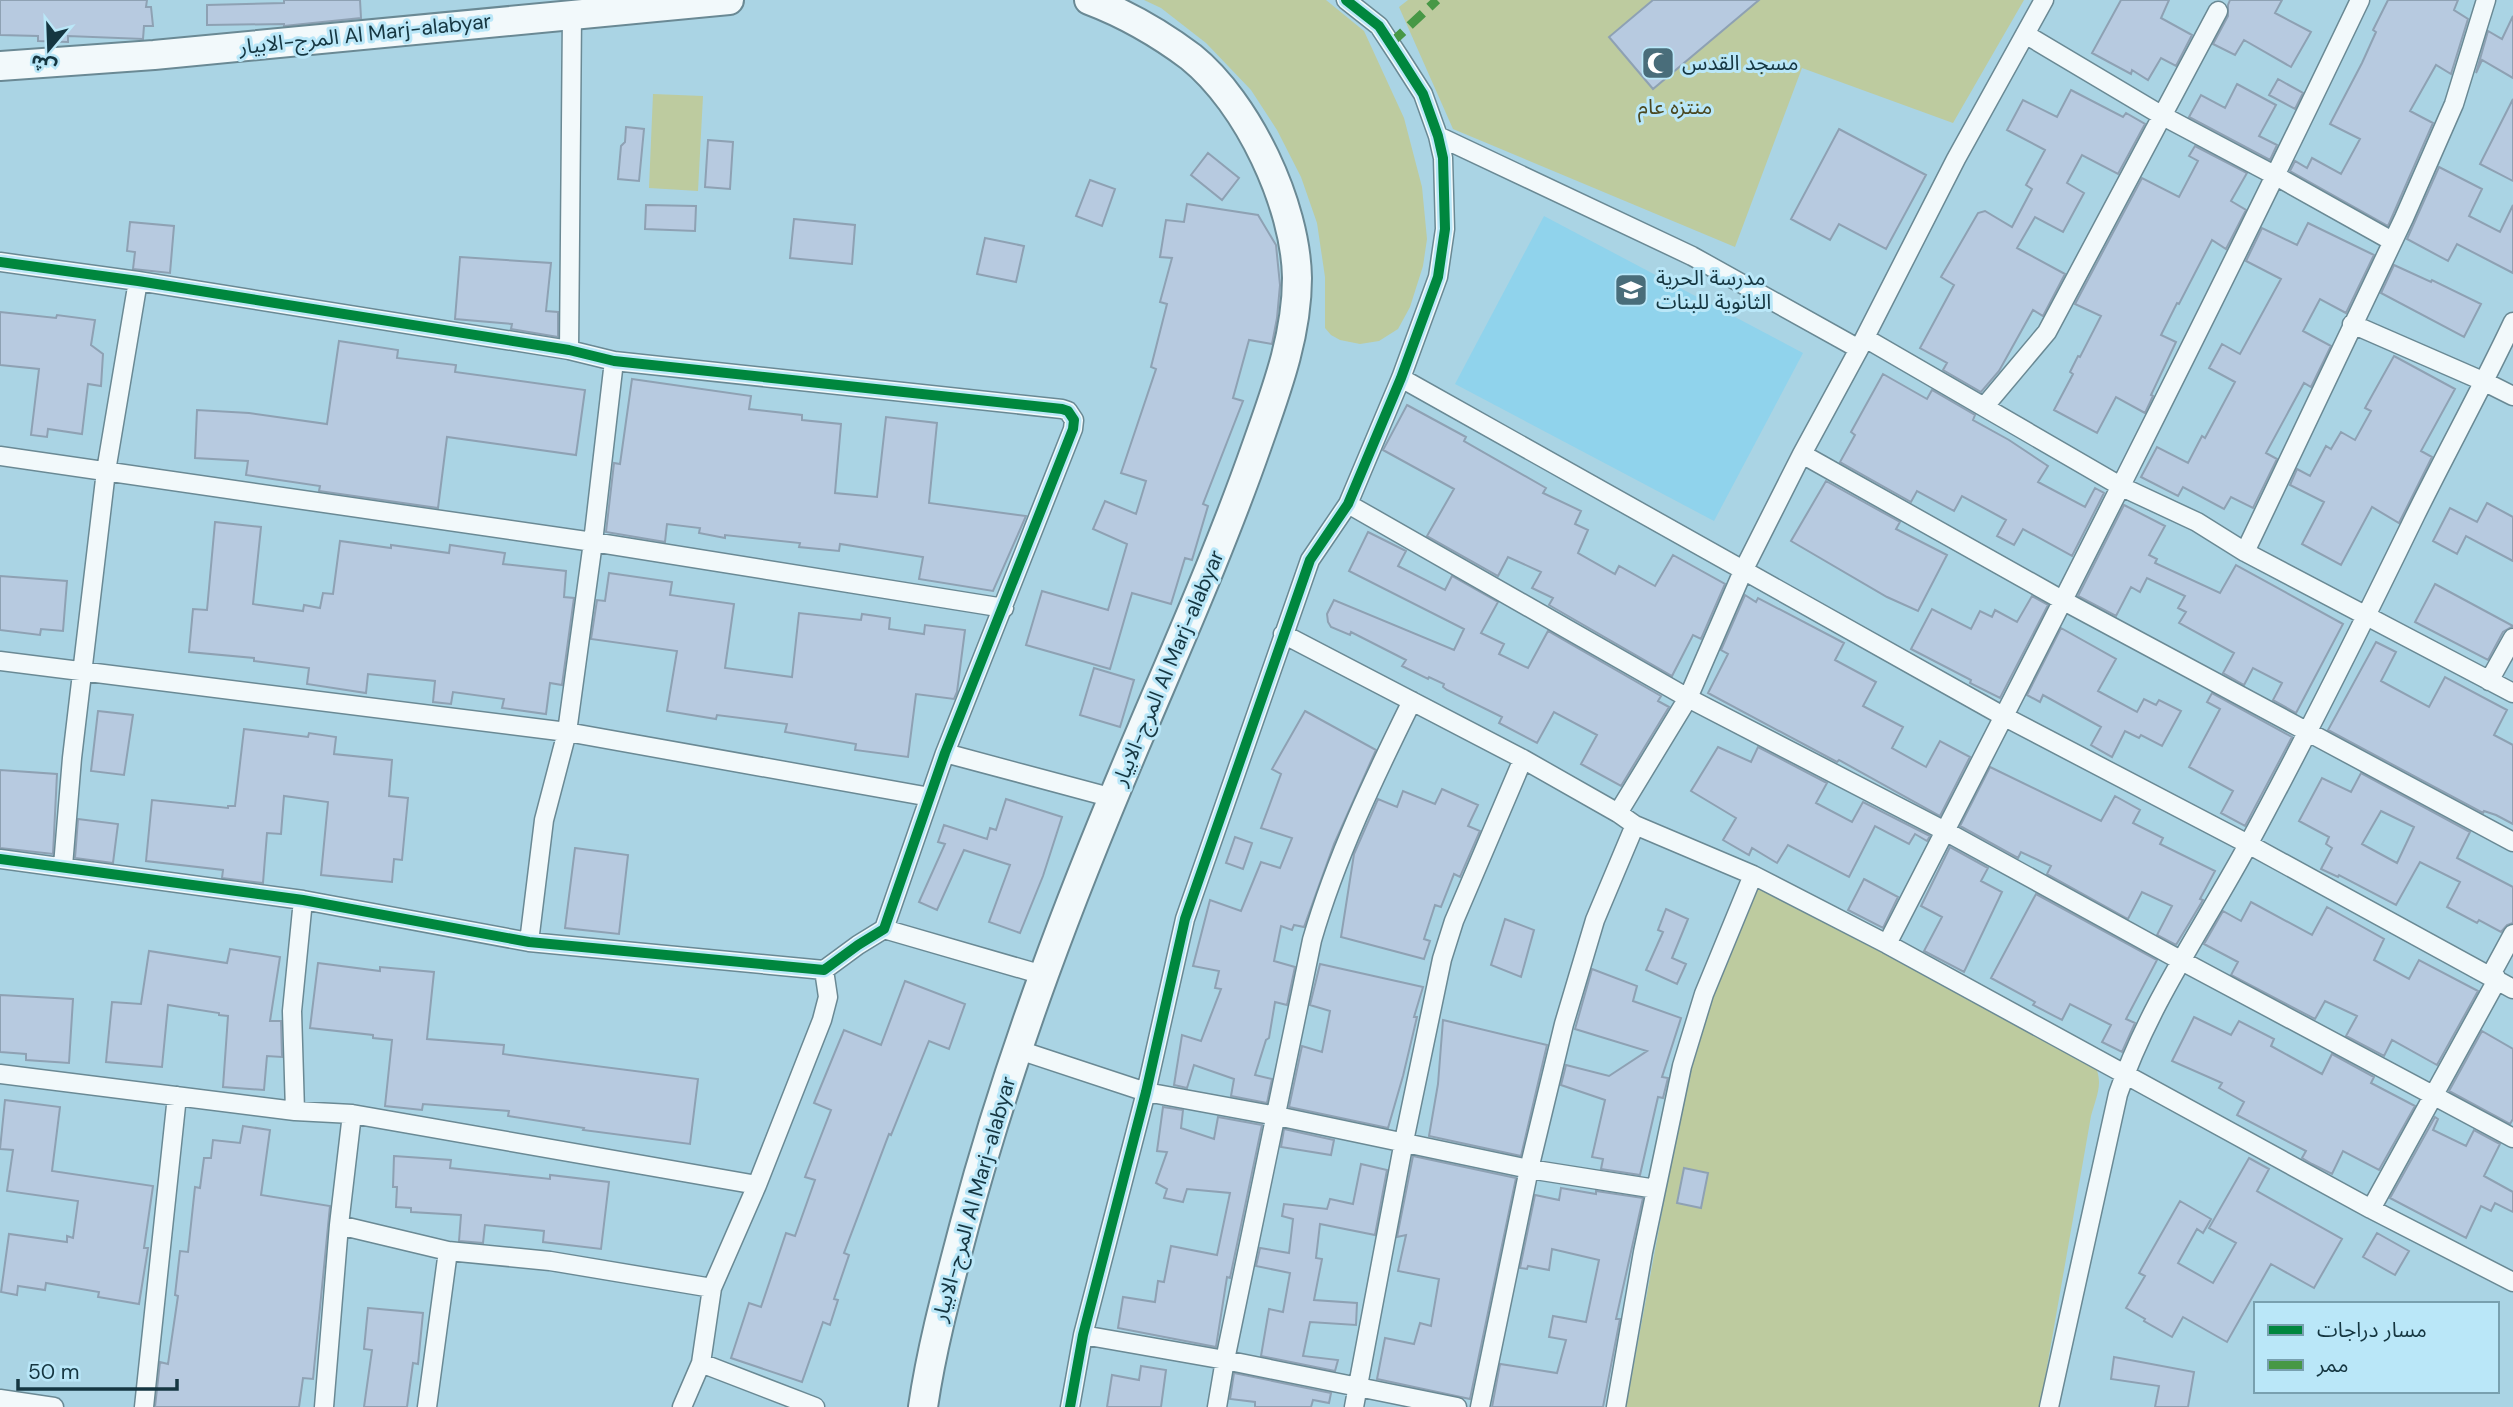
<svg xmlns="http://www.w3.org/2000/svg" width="2513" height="1407" viewBox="0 0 2513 1407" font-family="'DM Sans','Noto Sans Arabic',sans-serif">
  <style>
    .built { fill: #90d3ec }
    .green { fill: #bdcb9f }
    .building { fill: #b7cae0; stroke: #8ea1b3; stroke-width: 2; fill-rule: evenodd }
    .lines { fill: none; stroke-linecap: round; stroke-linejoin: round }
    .street-casing { stroke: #6a8994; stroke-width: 21 }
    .primary-casing { stroke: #6a8994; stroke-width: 32 }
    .street { stroke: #f2f9fb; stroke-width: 18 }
    .primary { stroke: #f2f9fb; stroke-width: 28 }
    .quiet { stroke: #479846; stroke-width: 9; stroke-dasharray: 18 9; stroke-linecap: butt }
    .cycleway-casing { stroke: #bae7f8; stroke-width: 15 }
    .cycleway { stroke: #00873e; stroke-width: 10 }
    .labels { text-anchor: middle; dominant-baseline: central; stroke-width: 6; stroke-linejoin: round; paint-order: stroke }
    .street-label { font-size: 21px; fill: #153641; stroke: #bae7f8 }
    .poi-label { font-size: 21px; fill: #153641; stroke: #bae7f8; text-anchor: start }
    .park-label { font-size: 21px; fill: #4a471f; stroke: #bae7f8 }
  </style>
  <rect width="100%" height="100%" fill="#aad4e4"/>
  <path class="built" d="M1544 216 1803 353 1714 521 1455 384Z"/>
  <path class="green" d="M1144 0H1326L1364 31 1404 118 1422 187 1427 239 1423 266 1410 307 1398 329 1379 341 1360 344 1340 340 1331 335 1325 328V277L1317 223 1301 177 1277 130 1251 90 1206 43 1161 8Z
    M1408 0H2024L1953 123 1802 68 1735 247 1453 129 1399 7Z
    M653 94 703 96 698 191 649 188Z
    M1762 885 2092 1060C2105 1081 2097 1094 2091 1116L2040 1407H1626L1686 1082 1713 983 1754 887Z"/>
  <path class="building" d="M0 0H147L146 7H151L153 26H144L143 39 68 36V42L38 41V36L0 35Z
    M284 0H360L361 18 284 26V24L207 25V5L284 3Z
    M1653 0H1759L1653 89 1609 37Z
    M2121 0H2169L2161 18 2192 35 2176 66 2161 58 2148 80 2132 70 2131 74 2092 53Z
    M2230 0H2282L2275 13 2311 32 2291 67 2244 40 2235 55 2213 44 2228 16V5Z
    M2388 0H2458L2454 10 2468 19 2451 74 2436 65 2410 111 2433 123 2388 226 2290 171 2295 161 2307 168 2312 158 2341 174 2360 139 2330 124 2362 63 2376 32 2373 30Z
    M2513 16V78L2482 60 2476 73 2488 31 2502 39Z
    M2278 79 2303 93 2295 109 2269 95Z
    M2237 84 2276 105 2259 136 2277 145 2270 160 2189 117 2201 95 2225 108Z
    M2071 90 2123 117 2126 113 2145 124 2118 174 2082 155 2067 183 2084 193 2063 232 2035 217 2017 248 2065 274 2043 316 2033 310 1999 371 1981 392 1943 370 1947 363 1920 348 1954 285 1941 277 1978 213 1985 211 2012 227 2032 189 2026 185 2045 150 2007 130 2023 100 2057 117Z
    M2513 99V181L2480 164Z
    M626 127 644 129 639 181 618 179 621 146 625 142Z
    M1839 129 1926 175 1886 249 1839 224 1830 240 1791 219Z
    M708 140 733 142 730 189 705 187Z
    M2195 146 2247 173 2231 201 2246 210 2226 249 2212 240 2179 304 2177 303 2161 335 2176 342 2151 395 2153 396 2145 413 2116 397 2097 433 2054 410 2073 374 2070 372 2078 356 2080 357 2101 316 2075 304 2142 178 2179 197 2198 161 2189 156Z
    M1208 153 1239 178 1222 200 1191 175Z
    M2439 167 2482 189 2469 216 2500 232 2513 205V273L2457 244 2448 261 2407 239Z
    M1090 180 1115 189 1102 226 1076 216Z
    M1187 204 1258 215 1276 245 1280 285 1277 318 1272 344 1249 340 1233 398 1243 401 1203 504 1208 506 1192 560 1185 558 1171 604 1132 593 1110 669 1026 645 1042 591 1108 610 1127 544 1093 529 1105 501 1136 514 1146 481 1121 473 1156 369 1151 367 1167 304 1160 302 1172 258 1160 257 1166 220 1184 222Z
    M646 205 696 206 695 231 645 229Z
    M794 219 855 225 852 264 790 258Z
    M130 222 174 226 170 273 133 269 135 252 127 251Z
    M2308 223 2374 255 2346 313 2320 299 2303 331 2331 346 2311 387 2304 383 2266 453 2277 459 2253 508 2231 497 2224 509 2183 487 2178 496 2141 477 2157 447 2188 463 2202 436 2205 438 2235 382 2209 368 2222 344 2240 354 2281 279 2246 261 2262 228 2297 245Z
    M985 238 1024 246 1016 282 977 274Z
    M460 257 551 263 546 311 558 312V337L511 329 512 324 455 319Z
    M2394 265 2431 282 2432 280 2481 304 2464 337 2381 293Z
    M0 312 56 318 57 315 95 320 91 345 103 354 101 386 88 384 82 434 48 429 47 437 31 435 39 369 0 365Z
    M339 341 398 350 397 358 456 365 455 372 585 390 576 455 447 437 438 508 319 491 320 486 246 475 248 461 195 458 197 410 249 413 327 424Z
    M2394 356 2455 389 2421 451 2432 457 2399 523 2372 507 2341 565 2302 544 2324 502 2290 485 2297 469 2310 476 2326 446 2331 449 2341 432 2355 440 2371 411 2365 408Z
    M1883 374 1927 399 1932 390 1975 415 1973 420 2009 440 2048 466 2038 482 2085 507 2095 488 2104 493 2072 556 2023 529 2014 545 1997 536 2006 520 1962 496 1954 511 1917 491 1911 502 1840 462 1855 435 1851 432Z
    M632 379 751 396 749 409 802 415V420L841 424 835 493 877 497 886 417 937 423 929 503 1026 516 993 591 919 579 923 557 840 544 839 551 799 547 800 543 725 535V538L699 533 700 528 667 524 665 542 606 532 614 463 620 464Z
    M1407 405 1466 437 1464 441 1546 488 1543 493 1581 511 1575 524 1588 530 1578 553 1615 574 1619 566 1655 586 1673 555 1725 584 1701 639 1693 635 1672 676 1549 605 1553 598 1532 588 1541 572 1508 557 1498 576 1427 536 1454 489 1383 450Z
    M1826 481 1900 522 1896 529 1947 555 1918 611 1887 597 1791 541Z
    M2487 503 2513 517V561L2466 536 2457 554 2433 541 2450 508 2477 522Z
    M2124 505 2165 526 2149 555 2157 559 2155 563 2220 593 2236 565 2343 624 2296 713 2273 700 2282 683 2253 668 2244 685 2223 673 2234 653 2179 623 2186 612 2178 608 2185 596 2147 578 2140 592 2131 587 2116 616 2078 596Z
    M215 522 261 527 253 604 303 611 304 605 320 608 323 593 333 594 340 541 391 548V545L449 553 450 545 505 553 503 564 566 571 564 597 574 598 562 685 550 683 546 714 502 708 504 699 453 692 451 704 433 702 435 681 368 674 366 693 307 684 309 668 254 661V658L189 652 193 609 207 610Z
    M1368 532 1406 551 1398 566 1445 590 1452 576 1498 602 1481 633 1504 644 1499 654 1528 668 1548 631 1661 696 1658 701 1669 707 1621 786 1581 764 1597 735 1554 712 1537 743 1499 723 1502 717 1447 690 1443 687 1444 684 1429 677 1428 679 1402 666 1406 660 1351 632 1350 635 1331 627 1328 622 1327 614 1334 600 1454 650 1464 629 1349 571Z
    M609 573 672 582 670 595 734 604 725 668 792 677 799 613 861 620 862 614 890 618 889 629 924 634 925 625 965 630 957 692 954 699 916 694 908 757 855 750 856 744 785 732 787 724 717 715 716 719 667 711 677 651 591 639 597 600 605 601Z
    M0 576 67 581 63 631 41 629 40 635 0 630Z
    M2435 584 2513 626 2503 632 2488 660 2415 622Z
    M1745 595 1756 602 1758 598 1844 643 1835 660 1876 682 1863 706 1903 727 1892 748 1926 767 1940 741 1970 757 1940 816 1839 760 1837 762 1708 693 1728 654 1721 650Z
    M2032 596 2048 605 2000 698 1970 683 1971 680 1911 649 1932 609 1971 629 1980 611 1992 617 1995 610 2017 622Z
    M2061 628 2116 659 2098 691 2137 712 2144 699 2156 705 2159 700 2181 711 2162 746 2141 735 2139 738 2125 731 2112 757 2091 745 2101 727 2043 695 2040 702 2027 695Z
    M2376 642 2396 652 2381 681 2429 707 2445 677 2507 710 2494 735 2513 745V824L2496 815 2484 811 2483 813 2328 730Z
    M1094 668 1134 680 1120 727 1080 715Z
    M2212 693 2292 737 2245 826 2221 813 2233 791 2189 767 2220 709 2207 702Z
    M98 711 133 715 124 775 91 771Z
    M1305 711 1376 750 1334 844 1304 927 1294 925 1292 930 1281 926 1274 961 1295 967 1287 1005 1275 1002 1269 1038 1266 1040 1255 1075 1272 1079 1267 1103 1231 1096 1234 1079 1194 1065 1187 1088 1174 1085 1182 1035 1201 1041 1221 989 1215 988 1219 971 1193 966 1210 900 1241 911 1261 862 1280 868 1292 838 1261 828 1281 774 1272 769Z
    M244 729 308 737 309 733 336 737 334 754 392 760 389 796 408 798 402 860 394 859 392 882 321 875 328 802 284 796 281 834 267 833 263 883 222 878 223 870 146 861 152 800 228 808V806H235Z
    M1718 747 1751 762 1758 747 1827 783 1816 803 1852 822 1863 802 1930 836 1927 841 1915 834 1909 844 1875 826 1849 877 1788 845 1777 863 1752 848 1749 855 1723 840 1736 818 1691 791Z
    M1990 767 2101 821 2115 796 2140 810 2133 823 2163 838 2160 844 2215 871 2200 899 2203 900 2176 945 2157 935 2172 906 2142 892 2128 919 2047 874 2051 866 2021 852 2018 858 1960 826Z
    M0 770 57 774 53 854 0 848Z
    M2361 773 2470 832 2457 858 2513 887V923L2507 925 2501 932 2479 920 2477 923 2447 907 2460 882 2420 862 2396 905 2339 875 2338 877 2321 869 2332 848 2326 844 2329 837 2299 821 2322 778 2351 792ZM2381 811 2414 827 2397 863 2362 844Z
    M1442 789 1478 805 1468 826 1480 831 1460 877 1454 874 1441 907 1435 905 1424 939 1430 941 1424 959 1341 937 1354 854 1378 799 1397 807 1403 791 1435 804Z
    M1006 799 1062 817 1043 876 1020 933 989 922 1010 865 964 850 937 910 919 902 945 844 938 842 944 825 987 839 990 828 996 830Z
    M78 819 118 824 113 863 75 858Z
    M1235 837 1252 843 1243 869 1226 863Z
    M1950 847 1988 868 1981 881 2002 892 1964 972 1924 951 1942 917 1921 906Z
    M575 848 628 855 619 934 565 928Z
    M1864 879 1898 897 1883 928 1848 910Z
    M2036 894 2157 960 2126 1019 2135 1023 2122 1052 2102 1042 2111 1025 2070 1004 2062 1020 2033 1005 2035 1002 1991 978Z
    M2251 902 2312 935 2327 907 2384 939 2374 960 2409 979 2419 960 2478 991 2437 1065 2392 1040 2384 1056 2346 1036 2357 1016 2325 1001 2315 1019 2231 975 2238 962 2204 944 2223 911 2241 921Z
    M1666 909 1688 919 1672 958 1686 964 1677 984 1646 970 1663 932 1658 930Z
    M1505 919 1534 930 1521 977 1491 965Z
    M230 949 280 957 270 1021H281L282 1057 267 1056 264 1090 223 1087 228 1016 219 1015V1013L168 1005 162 1067 106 1062 112 1002 141 1004 149 951 227 963Z
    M318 963 380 971V967L434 972 427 1039 504 1045 503 1054 698 1079 690 1144 583 1130 584 1128 508 1116 509 1111 423 1104 422 1110 385 1106 392 1040 373 1038V1035L310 1028Z
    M1320 964 1423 987 1414 1017H1417L1403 1076 1388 1128 1289 1107 1302 1046 1322 1052 1330 1011 1310 1005Z
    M1592 969 1637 986 1633 1001 1681 1018 1662 1077 1668 1078 1663 1098 1658 1097 1640 1175 1601 1169 1603 1159 1592 1157 1605 1100 1561 1085 1566 1065 1609 1076 1647 1051 1575 1029Z
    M905 981 965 1004 949 1049 929 1041 891 1135 889 1134 844 1253 849 1255 834 1299 838 1300 830 1325 823 1322 802 1382 731 1358 749 1303 761 1307 786 1233 795 1236 815 1180 805 1177 831 1110 814 1103 844 1030 881 1045Z
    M0 995 73 999 69 1063 26 1060V1054L0 1052Z
    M2194 1017 2231 1035 2239 1021 2274 1039 2271 1046 2322 1074 2332 1054 2374 1077 2371 1083 2415 1106 2379 1170 2343 1151 2332 1174 2312 1164 2302 1158 2306 1151 2237 1115 2244 1102 2219 1088 2222 1083 2172 1061Z
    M1443 1020 1547 1045 1521 1156 1429 1136 1438 1084Z
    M2482 1031 2513 1049V1119L2510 1124 2449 1091Z
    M5 1100 60 1107 52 1171 153 1186 144 1248H148L139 1304 98 1297 99 1292 46 1283 45 1290 18 1286 17 1295 1 1292 9 1234 67 1242V1236L73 1238 78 1201 7 1191 13 1150 0 1149Z
    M1163 1107 1183 1110 1181 1128 1214 1139 1218 1117 1262 1125 1230 1278 1227 1277 1216 1347 1118 1328 1123 1297 1155 1302 1158 1281 1164 1282 1171 1246 1217 1255 1230 1193 1187 1189 1183 1202 1164 1198 1167 1189 1156 1183 1167 1152 1157 1151Z
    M2435 1117 2438 1119 2433 1130 2466 1146 2474 1130 2500 1144 2484 1176 2513 1192V1212L2495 1203 2491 1211 2481 1206 2466 1238 2390 1198Z
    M243 1126 270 1130 261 1195 330 1206 313 1379 303 1378 299 1407H155L160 1362 168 1364 178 1296 175 1295 180 1251 188 1252 195 1187 200 1188 204 1158H211L213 1140 240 1143Z
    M1284 1129 1334 1140 1331 1155 1281 1147Z
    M394 1156 451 1160 450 1168 550 1179V1175L609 1182 601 1249 543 1242 544 1231 485 1225 483 1243 459 1241 461 1215 411 1212V1208L396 1207 397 1187H393Z
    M1413 1156 1516 1178 1470 1399 1377 1379 1385 1338 1414 1344 1420 1323 1431 1326 1439 1279 1398 1271 1406 1235 1397 1237Z
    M2249 1158 2269 1169 2257 1191 2342 1239 2314 1288 2271 1264 2227 1342 2183 1317 2172 1337 2144 1321 2145 1319 2126 1308 2145 1276 2139 1273 2180 1201 2211 1219 2203 1233 2197 1229 2178 1263 2213 1283 2236 1243 2209 1228Z
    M1361 1164 1387 1170 1375 1235 1320 1224 1316 1258 1322 1259 1314 1300 1357 1303 1356 1325 1310 1322 1303 1356 1338 1360 1335 1371 1261 1356 1269 1309 1283 1312 1290 1273 1256 1266 1260 1248 1289 1253 1293 1219 1282 1216 1284 1204 1327 1209 1330 1199 1353 1204Z
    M1684 1168 1708 1173 1701 1208 1677 1203Z
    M1561 1188 1596 1194V1191L1643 1198 1616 1319H1620L1603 1407H1492L1500 1364 1557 1373 1566 1340 1549 1337 1553 1316 1586 1322 1599 1260 1552 1249 1549 1270 1528 1266 1527 1269 1520 1268 1535 1195 1559 1200Z
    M2377 1233 2409 1251 2395 1275 2363 1257Z
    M368 1308 423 1313 418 1364 413 1363 407 1407H364L372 1350 364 1349Z
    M2114 1357 2194 1372 2188 1407H2155L2159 1386 2111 1379Z
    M1141 1366 1166 1370 1161 1407H1107L1112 1375 1139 1380Z
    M1234 1373 1331 1393 1329 1403 1313 1400 1311 1407H1255V1402L1230 1399Z"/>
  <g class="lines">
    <defs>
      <path id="street" d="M2025 34 2161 115 2276 176 2392 241
        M1438 136 1692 256 1859 349
        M0 262 138 281 569 350 614 361 1062 409 1068 411 1074 420 1073 429 945 753 884 929 858 945 824 970 529 942 303 900 0 859
        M2352 324 2485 382 2513 396
        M1865 338 2122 487 2197 522 2245 552 2513 693
        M569 350 572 14
        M1401 378 2003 716 2248 844 2513 989
        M1984 407 2047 332 2218 11
        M1802 454 2062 600 2513 842
        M0 456 593 542 1004 608
        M1348 504 1688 698 1945 831 2180 960 2513 1138
        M2245 552 2404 218 2454 104 2486 0
        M1283 634 1523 759 1618 813 1635 825 1753 875 1887 944 2371 1209 2513 1282
        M0 661 567 732 930 797
        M2489 681 2513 638
        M945 753 1113 798
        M1618 813 1688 698 1743 571 1802 454 1859 349 1956 159 2044 0
        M63 866 72 758 106 471 138 281
        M884 929 1043 975
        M529 942 544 820 567 732 593 542 614 361
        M1887 944C2048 631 2208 318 2360 0
        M1016 1049 1146 1092 1277 1116 1529 1169 1656 1189
        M0 1074 295 1111 352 1114 757 1185
        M295 1111 292 1011 303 900
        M2371 1209 2497 980 2493 971 2513 934
        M339 1225 448 1251 550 1261 712 1288
        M1083 1335 1225 1360 1457 1407
        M701 1363 815 1407
        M0 1399 54 1407
        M144 1407 177 1096
        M324 1407 339 1225 352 1114
        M427 1407 448 1251
        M682 1407 701 1363 712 1288 757 1185 822 1020 828 997 824 970
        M1070 1407 1083 1335 1146 1092 1185 919 1310 560 1348 504 1401 378 1438 277 1445 229 1443 158 1438 136 1423 94 1400 58 1379 26 1346 0
        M1217 1407 1225 1360 1312 940C1336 857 1374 778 1412 701
        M1354 1407 1404 1141 1442 959 1454 921 1523 759
        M1480 1407 1529 1169 1564 1024 1595 920 1635 825
        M1616 1407 1643 1252 1682 1066 1704 994 1753 875
        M2049 1407 2118 1094C2149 1003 2205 925 2250 841 2308 734 2362 625 2415 516 2447 451 2482 388 2513 322"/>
      <path id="primary" d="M0 66 154 55 729 0
        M923 1407C932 1345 949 1284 965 1223 1010 1054 1073 890 1142 729 1182 635 1223 542 1257 445 1276 391 1297 336 1297 278 1296 205 1248 103 1191 57 1159 33 1126 14 1089 0"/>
    </defs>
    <use href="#street" class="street-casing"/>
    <use href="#primary" class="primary-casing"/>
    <use href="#street" class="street"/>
    <use href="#primary" class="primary"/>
    <path class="quiet" d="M1390 44 1437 0"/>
    <defs>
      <path id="cycleway" d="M0 262 138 281 569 350 614 361 1062 409 1068 411 1074 420 1073 429 945 753 884 929 858 945 824 970 529 942 303 900 0 859
        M1070 1407 1083 1335 1146 1092 1185 919 1310 560 1348 504 1401 378 1438 277 1445 229 1443 158 1438 136 1423 94 1400 58 1379 26 1346 0"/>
    </defs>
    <use href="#cycleway" class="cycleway-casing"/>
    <use href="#cycleway" class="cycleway"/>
  </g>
  <defs>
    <symbol id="mosque-square" viewBox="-11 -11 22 22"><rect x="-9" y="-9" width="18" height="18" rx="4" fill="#496d7a" stroke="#bae7f8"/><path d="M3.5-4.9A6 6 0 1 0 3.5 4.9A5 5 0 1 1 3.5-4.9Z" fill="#fff"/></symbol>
    <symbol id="school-square" viewBox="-11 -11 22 22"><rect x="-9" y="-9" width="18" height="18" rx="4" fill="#496d7a" stroke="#bae7f8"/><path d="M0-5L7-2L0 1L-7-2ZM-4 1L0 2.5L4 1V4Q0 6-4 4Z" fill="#fff"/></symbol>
  </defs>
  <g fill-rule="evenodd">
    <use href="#mosque-square" x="1639" y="44" width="38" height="38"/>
    <use href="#school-square" x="1612" y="271" width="38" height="38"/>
  </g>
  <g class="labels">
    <g class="street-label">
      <text transform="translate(365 34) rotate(-6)">المرج-الابيار Al Marj-alabyar</text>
      <text transform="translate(1168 668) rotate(-67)">المرج-الابيار Al Marj-alabyar</text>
      <text transform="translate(974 1199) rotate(-74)">المرج-الابيار Al Marj-alabyar</text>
    </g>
    <g class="poi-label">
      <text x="1682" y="63">مسجد القدس</text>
      <text x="1656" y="278">مدرسة الحرية<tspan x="1656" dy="24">الثانوية للبنات</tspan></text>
    </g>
    <g class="park-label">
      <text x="1675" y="107">منتزه عام</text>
    </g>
  </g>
  <rect x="2254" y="1302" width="245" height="91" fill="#bae7f8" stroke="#78a0af" stroke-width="2"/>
  <rect x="2268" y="1325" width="35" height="10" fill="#00873e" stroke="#78a0af" stroke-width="2"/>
  <text x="2317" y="1337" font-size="21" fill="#153641">مسار دراجات</text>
  <rect x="2268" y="1360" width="35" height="10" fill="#479846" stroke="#78a0af" stroke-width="2"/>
  <text x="2317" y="1372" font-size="21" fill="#153641">ممر</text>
  <g transform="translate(49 49) rotate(199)" stroke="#bae7f8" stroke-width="5" paint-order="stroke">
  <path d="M0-5L12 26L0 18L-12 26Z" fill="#153641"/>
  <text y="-10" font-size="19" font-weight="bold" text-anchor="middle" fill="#153641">ش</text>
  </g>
  <path d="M18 1379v10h159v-10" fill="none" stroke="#153641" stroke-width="3.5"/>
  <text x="28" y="1379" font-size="21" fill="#153641" stroke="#bae7f8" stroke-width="5" paint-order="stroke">50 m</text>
</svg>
